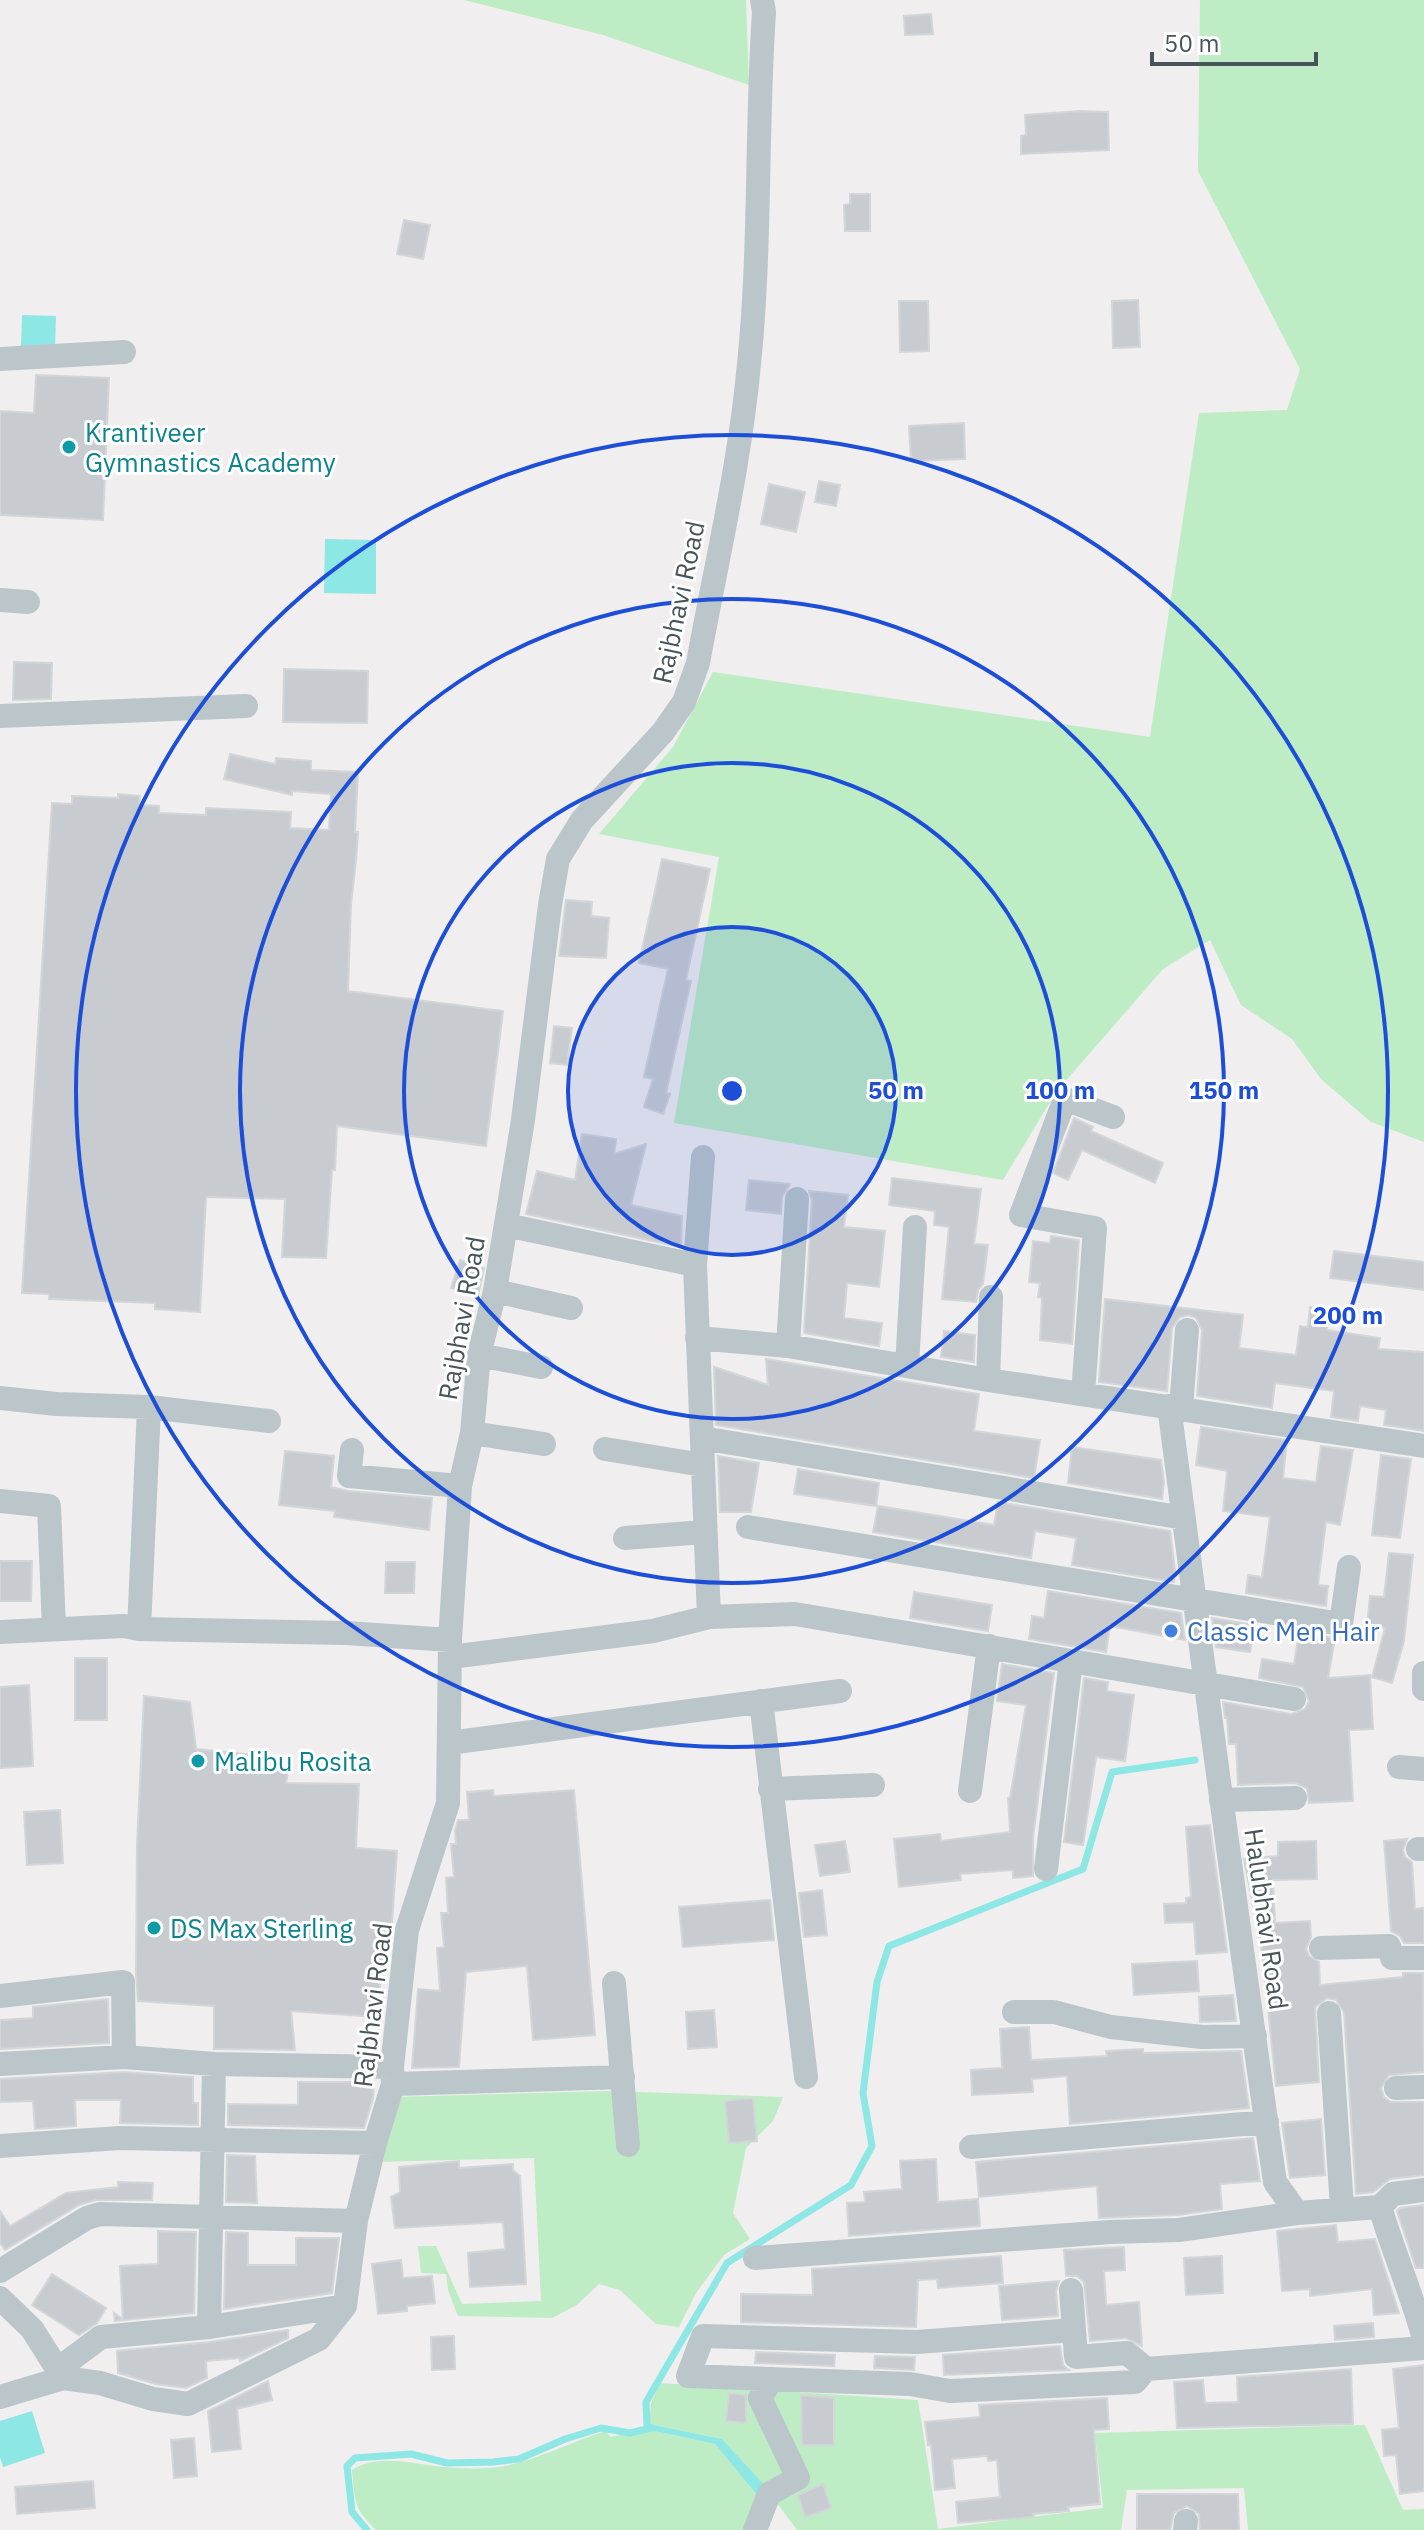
<svg xmlns="http://www.w3.org/2000/svg" width="1424" height="2530" viewBox="0 0 1424 2530" font-family="'IBM Plex Sans',sans-serif">
  <style>
    .green { fill: #beecc5 }
    .water { fill: #8de7e5 }
    .lines { fill: none; stroke-linecap: round; stroke-linejoin: round }
    .stream { stroke: #8de7e5; stroke-width: 7 }
    .building { fill: #c8ccd0; stroke: #d2d6d9; stroke-width: 2 }
    .minor { stroke: #bac6ca; stroke-width: 24 }
    .ring { fill: none; stroke: #1d4ed8; stroke-width: 4 }
    .culture-dot { fill: #0f9aa8; stroke: #fff; stroke-width: 3 }
    .shop-dot { fill: #3f7fe0; stroke: #fff; stroke-width: 3 }
    .labels { text-anchor: middle; dominant-baseline: central; stroke-width: 6; stroke-linejoin: round; paint-order: stroke }
    .culture-label { font-size: 26px; fill: #0d838f; stroke: #fff; text-anchor: start }
    .street-label { font-size: 26px; fill: #47555a; stroke: #fff }
    .shop-label { font-size: 26px; fill: #366cbe; stroke: #fff; text-anchor: start }
    .centre { fill: #1d4ed8; stroke: #fff; stroke-width: 4 }
    .ring-label { font-size: 24px; text-anchor: middle; font-weight: bold; fill: #1d4ed8; stroke: #fff; stroke-width: 6; stroke-linejoin: round; paint-order: stroke }
  </style>
  <rect width="100%" height="100%" fill="#f0eeee"/>
  <path class="green" d="M464 0H746L749 85 603 35Z
    M1200 0H1424V1142L1371 1122 1321 1079 1292 1039 1241 1005 1210 940 1163 969 1056 1092 1003 1180 674 1123 719 857 599 834 673 747 713 672 1150 737 1199 413 1287 410 1300 369 1198 171Z
    M608 2091 783 2097 773 2121 746 2148 733 2213 750 2239 724 2255 696 2293 679 2327 656 2324 620 2290 599 2284 577 2305 552 2318 458 2316 448 2290 446 2274 421 2273 418 2246H436L462 2304 541 2301 534 2158 377 2162 395 2097Z
    M660 2383 918 2400 938 2529 1103 2508 1095 2433 1365 2425 1403 2510 1424 2509V2530H1248L1244 2488 1127 2490 1121 2530H797L762 2483 722 2439 649 2424 651 2403Z
    M650 2430 715 2444 757 2495 745 2530H376C353 2508 355 2500 352 2470 379 2453 413 2464 443 2467 466 2469 495 2470 517 2463 547 2455 575 2441 605 2431L611 2437C628 2432 631 2439 650 2430Z"/>
  <path class="water" d="M22 315 56 316 55 348 21 347Z
    M325 539 376 540V594L324 593Z
    M32 2411 45 2453 3 2467 0 2457V2421Z
    M649 2424 722 2439 767 2488 757 2495 715 2444 650 2430Z"/>
  <g class="lines">
    <path class="stream" d="M647 2427 646 2402 727 2263 851 2185 872 2146 863 2093 877 1982 889 1946 1083 1869 1112 1772 1195 1760
      M367 2530 352 2512 347 2466 355 2458 411 2454 447 2463 493 2462 519 2459 565 2439 601 2428 630 2433 651 2428"/>
  </g>
  <path class="building" d="M931 14 933 34 905 35 904 16Z
    M1080 111 1108 112 1109 150 1021 154V136L1026 135 1025 115Z
    M850 194H870V231H845L844 205 850 204Z
    M404 220 430 225 423 259 397 254Z
    M1138 300 1140 347 1113 348 1112 301Z
    M899 301H928L929 351 900 352Z
    M36 375 109 378 103 520 0 515V411L34 413Z
    M964 423 965 459 911 461 909 426Z
    M819 481 840 485 836 506 815 502Z
    M769 484 805 492 796 532 761 524Z
    M14 662 52 663 51 699 13 700Z
    M284 669 368 671 367 723 283 722Z
    M230 754 275 764 276 758 311 761V770L358 772 355 832H358L356 861 351 904 348 991 503 1011 486 1146 337 1126 335 1170H332L326 1258 282 1257 285 1199 206 1197 200 1312 155 1309V1303L49 1299V1294L22 1293 52 803 72 804V796L118 798V794L140 796 139 805 159 806V813L206 815V808L291 812 290 828 329 830 331 794 292 791V795L224 779Z
    M662 859 710 869 686 980 691 981 666 1093 670 1094 663 1114 644 1107 653 1079 644 1077 668 969 639 963Z
    M566 900 592 902 591 916 609 918 606 958 559 956Z
    M554 1026 572 1028 567 1065 550 1063Z
    M1074 1118 1093 1127 1091 1131 1163 1163 1155 1183 1082 1150 1068 1180 1053 1173Z
    M582 1134 616 1139 614 1154 646 1144 631 1205 682 1216 681 1247 526 1214 537 1171 575 1180Z
    M892 1178 981 1189 974 1244 988 1245 983 1284 978 1290 976 1302 942 1299 949 1227 934 1225 935 1211 889 1205Z
    M749 1180 790 1184 782 1197 781 1214 746 1210Z
    M809 1191 848 1195 844 1227 885 1231 879 1287 847 1283 844 1318 882 1323 879 1346 804 1333 812 1200Z
    M1051 1236 1079 1240 1072 1344 1040 1340 1042 1298 1038 1297 1040 1283 1029 1282 1033 1241 1050 1243Z
    M1334 1251 1424 1262V1290L1330 1278Z
    M460 1260 484 1268 478 1296 451 1288Z
    M1105 1299 1243 1315 1239 1348 1296 1355 1300 1326 1308 1327 1310 1307 1329 1309 1327 1330 1380 1338 1378 1349 1424 1352V1431L1384 1425 1386 1410 1360 1406 1358 1421 1331 1417 1334 1391 1275 1383 1272 1408 1197 1396 1202 1330 1196 1318 1189 1315 1180 1317 1172 1328 1167 1391 1099 1382Z
    M944 1331 975 1335 974 1362 941 1357Z
    M766 1359 979 1394 974 1431 1040 1440 1034 1478 716 1425 714 1367 768 1385Z
    M1201 1427 1287 1440 1283 1478 1316 1482 1321 1446 1353 1450 1340 1525 1326 1522 1318 1585 1328 1586 1326 1606 1246 1593 1248 1575 1262 1577 1270 1517 1223 1511 1227 1471 1196 1465Z
    M1072 1447 1161 1460 1164 1482 1162 1499 1068 1483Z
    M285 1451 334 1456 331 1487 348 1491 432 1498 429 1530 334 1517 335 1511 279 1505Z
    M1381 1455 1411 1459 1400 1538 1372 1535Z
    M718 1456 759 1463 751 1512H720Z
    M798 1469 879 1483 876 1506 794 1494Z
    M998 1502 1170 1531 1175 1570 1174 1582 1072 1565 1076 1538 1035 1531 1031 1558 873 1532 878 1506 994 1525Z
    M1389 1553 1413 1555 1404 1641 1392 1683 1372 1677 1385 1628 1367 1626 1370 1596 1384 1597Z
    M0 1561H32L31 1601H0Z
    M386 1562H415L414 1593H385Z
    M1048 1591 1181 1613 1185 1640 1110 1626 1106 1652 1029 1639 1032 1616 1044 1618Z
    M914 1592 992 1605 988 1631 910 1618Z
    M1212 1618 1254 1625 1250 1652 1216 1647Z
    M1299 1632 1335 1638 1328 1678 1370 1675 1373 1729 1349 1730 1353 1801 1309 1803 1307 1788 1295 1783 1238 1785 1236 1744H1229L1227 1718H1225L1223 1702 1291 1714 1305 1709 1309 1701 1303 1687 1259 1678 1262 1659 1294 1664Z
    M75 1658H107V1720H75Z
    M1002 1664 1054 1673 1033 1838V1876L1013 1878V1870L960 1874 961 1880 899 1887 894 1839 940 1834 941 1841 1010 1832 1008 1798H1010L1026 1705 997 1701Z
    M1084 1678 1108 1682 1107 1691 1134 1695 1125 1761 1096 1757 1083 1845 1064 1842Z
    M29 1685 33 1766 0 1768V1687Z
    M144 1696 190 1702 196 1749 255 1755V1766L289 1767 286 1783 359 1784 356 1848 397 1851 392 1924H388L376 2017 291 2011 295 2050 214 2049V2006L138 2001 136 1974 137 1844Z
    M493 1790 494 1796 574 1790 595 2035 533 2040 527 1966 466 1972 459 2067 412 2068 418 1989 440 1991 437 1948 444 1947 441 1913H448L446 1878 454 1877 451 1844H456L455 1831 458 1820H469L467 1792Z
    M60 1810 63 1863 27 1865 24 1812Z
    M1210 1825 1227 1952 1196 1954 1194 1922 1165 1923 1164 1904 1186 1903V1898L1191 1897 1186 1827Z
    M1407 1839 1403 1850 1405 1857 1412 1862 1415 1909 1424 1908V1943H1404L1400 1936 1391 1931 1384 1841Z
    M845 1841 850 1872 820 1876 815 1845Z
    M1316 1841 1317 1879 1273 1880 1275 1923 1310 1921 1311 1937 1306 1949 1309 1956 1319 1962 1320 1985 1403 1977V1973H1423L1424 2072 1389 2075 1381 2088 1384 2097 1390 2102H1424V2175L1390 2179 1373 2192 1356 2194 1344 2012 1336 2000 1327 1998 1315 2007 1319 2082 1276 2086 1262 1952 1244 1859 1278 1856V1842Z
    M822 1890 827 1935 804 1937 799 1893Z
    M770 1900 774 1940 683 1947 679 1907Z
    M1197 1961 1199 1991 1134 1995 1132 1964Z
    M1233 1995 1236 2021 1200 2022 1199 1997Z
    M108 1999 109 2043 0 2049V2020L33 2018V2007Z
    M714 2010 717 2047 688 2049 686 2012Z
    M1029 2027 1031 2060 1107 2056 1106 2051 1143 2049V2053L1241 2051 1249 2108 1070 2124 1067 2076 1032 2079 1033 2092 972 2095 971 2070 1002 2068 1000 2029Z
    M124 2072 193 2077V2103H198V2125L120 2123 121 2100H75L76 2126 35 2129 33 2101 0 2102V2079Z
    M298 2082H374L373 2098 364 2128 228 2125V2104L298 2105Z
    M753 2098 757 2141 729 2143 725 2101Z
    M1321 2119 1325 2175 1290 2178 1282 2123Z
    M1253 2138 1260 2181 1220 2184 1222 2209 1178 2215 1099 2218 1097 2186 979 2197 976 2162Z
    M227 2155 255 2156 257 2203 226 2202Z
    M936 2159 938 2202 978 2199 980 2226 849 2236 847 2203 865 2202 864 2192 902 2189 900 2161Z
    M459 2161V2168L513 2164V2170L520 2176 526 2284 470 2287 468 2253 505 2249 503 2222 395 2228 391 2197 400 2192 399 2167Z
    M118 2182 153 2183 152 2200H96L79 2205 5 2250 0 2243V2211L10 2226 66 2193 118 2187Z
    M1424 2205V2268H1416L1397 2211 1400 2208Z
    M1336 2225 1338 2242 1375 2239 1399 2313 1374 2315 1372 2289 1310 2296V2289L1282 2291 1277 2231Z
    M158 2231 196 2232 194 2313 115 2321 114 2313 123 2319 120 2266 158 2264Z
    M226 2232 248 2233V2265H296V2238H339L332 2293 224 2309Z
    M1124 2247 1125 2270 1104 2271 1106 2305 1139 2302 1142 2346 1126 2338 1090 2341 1084 2282 1077 2276H1066L1064 2250Z
    M1001 2256 1003 2283 938 2288 937 2279 918 2280 916 2327 741 2322V2294L813 2295 812 2269Z
    M1222 2256 1223 2293 1186 2295 1184 2258Z
    M401 2260 403 2278 432 2276 435 2303 407 2306V2311L378 2314 372 2264Z
    M52 2274 106 2308 97 2323 79 2335 32 2305Z
    M1059 2281 1056 2291 1058 2316 1002 2320 999 2286Z
    M1373 2323 1374 2337 1335 2340 1334 2326Z
    M288 2330V2338L240 2361V2358L206 2361 207 2378 186 2388 156 2384 118 2373 117 2351 210 2342Z
    M454 2336 455 2369 432 2370 431 2337Z
    M1060 2346 1063 2365 1069 2370 944 2375 943 2355Z
    M756 2352 835 2355 834 2366 755 2363Z
    M875 2356 915 2357 914 2370 874 2368Z
    M1424 2365V2491L1400 2494 1396 2455 1384 2456 1382 2430 1399 2428 1393 2369Z
    M1351 2369 1353 2424 1177 2428 1174 2382 1203 2380 1205 2403 1238 2402 1237 2377Z
    M268 2381 272 2400 237 2409 241 2449 212 2452 208 2411Z
    M729 2393 746 2395V2423L726 2421Z
    M801 2395 834 2398V2445H802Z
    M1107 2398 1109 2429 1094 2430 1100 2504 1068 2507 1069 2511 1033 2514 1034 2517 958 2523 956 2502 1000 2497 997 2460 988 2461 987 2456 952 2459 955 2488 935 2490 931 2445H928L925 2422 980 2417 979 2405Z
    M194 2438 197 2476 174 2478 171 2440Z
    M93 2481 95 2508 17 2514 15 2487Z
    M823 2484 831 2508 805 2517 798 2495Z
    M1137 2494H1238L1239 2530H1200L1199 2514 1187 2506 1174 2513 1170 2530H1137Z"/>
  <g class="lines">
    <path class="minor" d="M0 359 124 352
      M0 600 28 602
      M0 716 246 706
      M703 1157 695 1265 709 1617
      M506 1225 695 1265
      M495 1291 571 1308
      M697 1338 788 1346 988 1380 1424 1446
      M788 1346 797 1199
      M479 1355 541 1367
      M907 1366 915 1227
      M988 1380 991 1297
      M1083 1394 1095 1228 1021 1215 1065 1099 1113 1117
      M0 1398 56 1404 149 1407 269 1421
      M1169 1406C1203 1665 1237 1924 1275 2182L1297 2213 1380 2207C1393 2251 1412 2294 1424 2339
      M1181 1408 1187 1330
      M472 1433 544 1444
      M702 1438 1184 1518
      M605 1449 703 1465
      M352 1450 349 1476 460 1486
      M0 1501 49 1506 54 1629
      M748 1527 1341 1624 1349 1567
      M625 1538 704 1532
      M139 1629 149 1407
      M0 1632 124 1626 139 1629 346 1633 450 1640
      M451 1657 653 1631 709 1617 795 1614 1294 1699
      M1424 1673V1689
      M761 1701 806 2077
      M449 1743 840 1691
      M1399 1767 1424 1769
      M770 1789 873 1785
      M970 1791 989 1646
      M1221 1800 1295 1798
      M1418 1849H1424
      M1046 1869 1071 1661
      M1321 1948 1389 1946 1392 1958H1424
      M614 1983 628 2145
      M0 1996 123 1982 124 2057
      M1014 2012H1054L1111 2027 1202 2037 1255 2036
      M1329 2013 1342 2208
      M0 2064 124 2057 214 2064 392 2067
      M393 2084 623 2077
      M1396 2088 1424 2087
      M0 2146 120 2138 375 2143
      M971 2147 1267 2122
      M1380 2207 1393 2194 1424 2190
      M755 2258 1110 2232 1179 2230 1297 2213
      M0 2271 87 2218 100 2214 356 2221
      M1071 2290 1076 2357 1127 2353 1146 2369
      M0 2298 32 2329 63 2378
      M209 2327 214 2064
      M1074 2330 917 2342 703 2336 688 2376 910 2384 950 2391 1135 2382 1146 2369 1424 2348
      M58 2369 101 2337 209 2327 345 2306
      M0 2397 63 2378 100 2383 153 2399 188 2404 319 2339 345 2306 356 2221 375 2143 393 2084 392 2067 407 1930 448 1803 450 1640 460 1486 472 1433 479 1355 495 1291 523 1120 550 905 558 859 582 820 663 732 684 702 698 663C716 564 740 464 749 364 761 247 756 129 764 12L762 0
      M755 2530 769 2494 798 2478 760 2398 772 2379
      M1185 2530 1186 2521"/>
  </g>
  <circle cx="732" cy="1091" r="164" fill="#1d4ed8" fill-opacity=".12"/>
  <g class="ring">
    <circle cx="732" cy="1091" r="164"/>
    <circle cx="732" cy="1091" r="328"/>
    <circle cx="732" cy="1091" r="492"/>
    <circle cx="732" cy="1091" r="656"/>
  </g>
  <g class="culture-dot">
    <circle cx="69" cy="447" r="8"/>
    <circle cx="198" cy="1761" r="8"/>
    <circle cx="154" cy="1928" r="8"/>
  </g>
  <circle class="shop-dot" cx="1171" cy="1631" r="8"/>
  <g class="labels">
    <g class="culture-label">
      <text x="85" y="432">Krantiveer<tspan x="85" dy="30">Gymnastics Academy</tspan></text>
      <text x="214" y="1761">Malibu Rosita</text>
      <text x="170" y="1928">DS Max Sterling</text>
    </g>
    <g class="street-label">
      <text transform="translate(678 602) rotate(-78)">Rajbhavi Road</text>
      <text transform="translate(461 1318) rotate(-80)">Rajbhavi Road</text>
      <text transform="translate(1267 1919) rotate(82)">Halubhavi Road</text>
      <text transform="translate(372 2005) rotate(-83)">Rajbhavi Road</text>
    </g>
    <g class="shop-label">
      <text x="1187" y="1631">Classic Men Hair</text>
    </g>
  </g>
  <circle cx="732" cy="1091" r="12" class="centre"/>
  <g class="ring-label">
    <text x="896" y="1099">50 m</text>
    <text x="1060" y="1099">100 m</text>
    <text x="1224" y="1099">150 m</text>
    <text x="1348" y="1324">200 m</text>
  </g>
  <path d="M1152 52v12h164v-12" fill="none" stroke="#47555a" stroke-width="4"/>
  <text x="1164" y="52" font-size="24" fill="#47555a" stroke="#ffffff" stroke-width="6" paint-order="stroke">50 m</text>
</svg>
